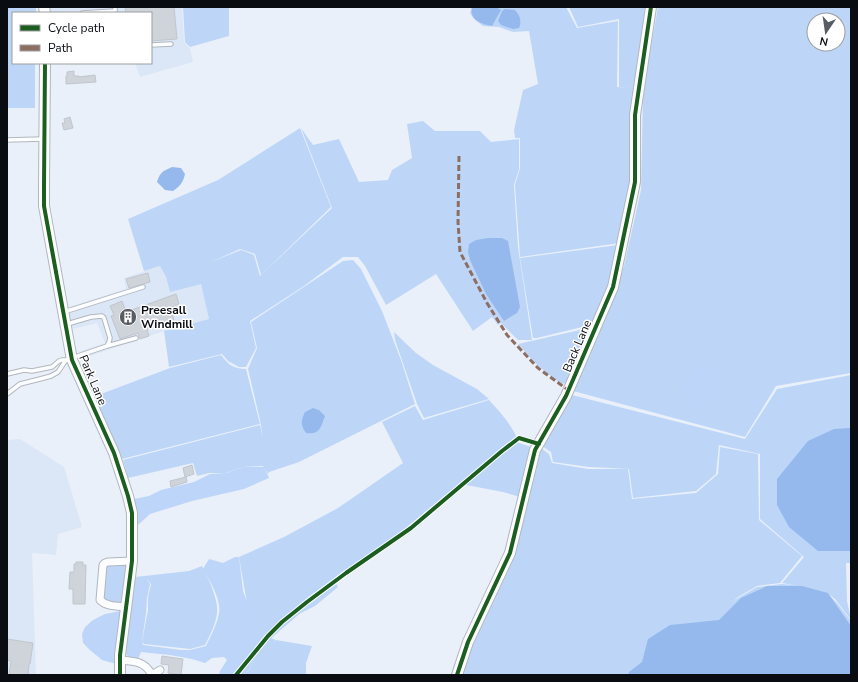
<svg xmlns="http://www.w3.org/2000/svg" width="858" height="682" viewBox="0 0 858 682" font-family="'Nunito Sans',sans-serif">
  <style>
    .built { fill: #dbe6f6 }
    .green { fill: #bdd6f8; fill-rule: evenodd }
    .forest { fill: #bcd5f8 }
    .water { fill: #95b9ec }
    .building { fill: #cfd4db; stroke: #c1c6cd }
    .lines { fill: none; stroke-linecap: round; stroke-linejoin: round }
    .lane-casing { stroke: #b2b7be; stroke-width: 5.5 }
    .street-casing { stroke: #b2b7be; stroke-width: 9 }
    .secondary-casing { stroke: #b2b7be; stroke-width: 12 }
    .path { stroke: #cdcfd2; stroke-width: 1.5; stroke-dasharray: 1 3; stroke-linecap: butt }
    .lane { stroke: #fcfdfe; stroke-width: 3.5 }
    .street { stroke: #fcfdfe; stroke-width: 7 }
    .secondary { stroke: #fcfdfe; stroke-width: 10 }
    .quiet { stroke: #8d6e63; stroke-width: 3; stroke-dasharray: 6 3; stroke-linecap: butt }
    .cycleway-casing { stroke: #fff; stroke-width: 6 }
    .cycleway { stroke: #1b5e20; stroke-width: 4 }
    .labels { text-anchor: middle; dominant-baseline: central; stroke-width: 3; stroke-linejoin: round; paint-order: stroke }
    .poi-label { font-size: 12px; font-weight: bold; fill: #090d12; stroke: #fff; text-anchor: start }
    .street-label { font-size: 12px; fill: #090d12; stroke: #fff }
  </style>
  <rect width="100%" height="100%" fill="#eaf0f9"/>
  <path class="built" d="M49 7H182L184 42 190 49 193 62 140 77 135 63H151V13H49Z
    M160 266 166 277 170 292 201 283 209 319 164 331 84 358 79 360V352L105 343 97 323 73 329 66 308 126 289 124 278Z
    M20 439 64 467 82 527 58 534 56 555 32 553 36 675H7V440Z"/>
  <path class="green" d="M7 7H36V13H13V63H35V108H7Z
    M183 7H229V36L190 47 185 42Z
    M472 7H566L577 28 618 21 617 87 635 88 631 188 620 243 520 257 515 185 520 168V138H515L514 130 523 90 538 84 529 31 513 32 499 27 483 26 474 19 470 13Z
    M569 7H649L635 88 619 87V19L578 27Z
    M658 7H851V373L776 386 745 437 573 391 606 317 624 266 641 190 643 91ZM814 20H838V44H814Z
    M423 121 435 131H480L491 142 519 139V169L514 185 518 247 532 340H518L501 323 498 325 492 317 473 331 436 274 386 305 365 266 358 257H343L304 286 250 321 256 348 246 367H239L228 361 222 354 169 367 164 331 209 319 201 284 170 292 166 277 160 266 144 271 128 219 218 180 300 128 331 207 261 275 255 254 240 249 211 262 241 250 254 255 260 276 332 208 301 128 313 145 339 139 359 182 388 180 392 170 412 158 407 124Z
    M618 245 613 281 593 323 582 327 537 338H533L520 258Z
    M353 260 361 269 382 311 401 360 415 404 299 462 269 472 268 474 263 466 242 467 226 473H209L197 476 193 463 128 478 123 460 260 425 263 438 260 420 248 369 257 348 251 322 343 261Z
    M593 327 569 382 562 384 553 378 535 363 518 344Z
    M394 332 416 353 433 365 477 389 489 399 424 418 417 404 395 340Z
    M221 355C228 364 233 369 246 369L260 424 122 459 103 420 93 397 170 368Z
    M851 375V563H846L847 601 851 620 835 599 827 593 837 603 851 621V675H460L467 653 498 582 540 447 549 454 552 463 588 469H628L632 499 696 493 718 474 720 447 758 454 759 520 802 556 780 583 757 586 738 597 732 603 738 598 757 587 782 584 795 585 782 583 804 557 760 519V454L719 445 716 474 696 491 633 498 629 469 589 467 553 462 551 452 542 446 572 395 745 439 777 389Z
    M489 400C501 413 513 426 519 443L534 448 520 497 503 492 461 484 442 498 390 541 338 581 269 640 253 638 239 557 284 537 338 508 403 463 382 422 415 406 423 420Z
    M111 565H126L122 603 109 602 104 599 106 567Z
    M202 566C208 577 219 601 217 613 216 624 210 635 205 645L190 649 144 644 142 641 148 610V597L151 584 147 579 134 580 135 577 189 571Z
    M276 640 312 646 306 663V675H244L249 670 255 657 265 644 275 642Z"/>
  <path class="forest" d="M700 363 712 366 718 370 722 387V391L714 397 710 404 701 407 693 405 690 411 691 415 684 413 686 396 682 385 687 379 696 381 699 373Z
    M242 467H264L269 478 244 489 192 501 150 514 138 525 137 514 134 499 149 496 161 490 194 482 210 474 227 473Z
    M235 557H239L243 591 250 610 255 636H264L286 610 328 580 331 575 338 587 315 606 297 615 281 628 271 638 276 640C274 644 270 644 265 644L255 657 249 670 244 675H219L220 671 227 660 224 657 212 658 205 663 192 659 170 655 141 652 138 659H134L124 654 133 587 135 579H147L150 584 147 598 146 614 142 640 143 645 181 650H190L206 646C211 635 217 625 219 613 222 601 209 579 203 569L209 559 223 563Z
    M121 611 116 664 102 660 90 650 83 643 82 634 85 627 93 620 105 614Z"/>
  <path class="water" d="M472 7H496L501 10 492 26C481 24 469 20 472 7Z
    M505 9 515 10C520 15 522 21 519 28L513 29 501 25 498 21 502 11Z
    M172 167 181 168 185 174C183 183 180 186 173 191L165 190 157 182C160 172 163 171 172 167Z
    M488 238H502L508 241 520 307 517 313 504 321 486 294 477 275 470 260 468 252 469 244 476 240Z
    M313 408 319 410 325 416C321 427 320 435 306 433 300 424 301 421 305 412Z
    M849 428H851V551H818L789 527 777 505V479L808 441 834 429Z
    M767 586H802L828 593 851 626V660L850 673 849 675H628L629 672 642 662 648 639 670 625 719 620 741 598Z"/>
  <path class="building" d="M125 7H174L177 39 151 41V13H126Z
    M74 71V76H79V77L95 75 96 82 66 84V76H67V72Z
    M70 117 73 128 64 130 62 123H65L64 119Z
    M148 273 150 282 129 288 126 279Z
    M176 294 179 304 170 308 174 320 147 329 149 336 140 339 138 333 120 339 111 316 114 315 110 306 122 301 126 312Z
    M192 465 194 474 185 477 183 468Z
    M186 477 187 482 171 487 170 481Z
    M76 562H83V565H86L85 604H73V589H69L70 572H74V564H76Z
    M7 639 33 643 30 664H29L28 675H9L11 661 7 660Z
    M162 656 183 659 181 675 168 673 169 665 161 664Z"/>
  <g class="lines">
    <defs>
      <path id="lane" d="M82 13 115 11V7
        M151 45 171 44
        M7 140 43 139
        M64 312 143 287
        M107 346 136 338
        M7 374 24 370 32 371 52 367 59 361 62 360H66
        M7 394 20 384 40 379 51 376 58 372 66 360 107 346 109 342 110 338 104 318 102 316 91 317 67 324"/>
      <path id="street" d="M127 607C118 606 107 607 100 600L103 565 105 563 108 562 132 561
        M120 660C134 661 145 661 152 675
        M152 675 160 670"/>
      <path id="secondary" d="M44 7 45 13
        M45 63 44 186V206L72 360 114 453 128 496 132 513V561L120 655V675
        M457 675 468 642 510 553 535 450 566 396 613 287 635 182V115L651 7"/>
    </defs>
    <use href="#lane" class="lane-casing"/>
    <use href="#street" class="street-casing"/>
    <use href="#secondary" class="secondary-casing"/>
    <path class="path" d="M7 664 24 665 27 667 28 673 30 675"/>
    <use href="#lane" class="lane"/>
    <use href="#street" class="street"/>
    <use href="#secondary" class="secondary"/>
    <path class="quiet" d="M459 156 458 222 460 252 487 303 507 335 538 368 568 390"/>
    <defs>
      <path id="cycleway" d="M45 63 44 186V206L72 360 114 453 128 496 132 513V561L120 655V675
        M236 675 268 636 282 622 307 602 346 573 411 528 502 451 519 438 539 444
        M457 675 468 642 510 553 535 450 566 396 613 287 635 182V115L651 7"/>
    </defs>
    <use href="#cycleway" class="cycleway-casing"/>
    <use href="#cycleway" class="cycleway"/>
  </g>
  <defs>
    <symbol id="building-disc" viewBox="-11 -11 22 22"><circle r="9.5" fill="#585c63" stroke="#fff"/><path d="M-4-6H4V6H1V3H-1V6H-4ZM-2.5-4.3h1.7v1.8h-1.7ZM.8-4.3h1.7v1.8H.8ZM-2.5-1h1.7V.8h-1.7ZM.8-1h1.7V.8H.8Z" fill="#fff"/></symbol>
  </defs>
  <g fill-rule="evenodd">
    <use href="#building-disc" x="118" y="307" width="20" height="20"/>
  </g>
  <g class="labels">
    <g class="poi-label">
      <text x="141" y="310">Preesall<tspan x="141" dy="14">Windmill</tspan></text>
    </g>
    <g class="street-label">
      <text transform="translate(577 346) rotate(-67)">Back Lane</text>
      <text transform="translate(93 380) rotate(67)">Park Lane</text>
    </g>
  </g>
  <rect width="858" height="682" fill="none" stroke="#090d12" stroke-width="16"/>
  <rect x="12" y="12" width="140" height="52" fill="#ffffff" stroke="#9d9ea0"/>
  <rect x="20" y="25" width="20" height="6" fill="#1b5e20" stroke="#9d9ea0"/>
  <text x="48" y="32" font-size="12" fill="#090d12">Cycle path</text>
  <rect x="20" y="45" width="20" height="6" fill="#8d6e63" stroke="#9d9ea0"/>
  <text x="48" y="52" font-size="12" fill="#090d12">Path</text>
  <g transform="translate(826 32) rotate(193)"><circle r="19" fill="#ffffff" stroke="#9d9ea0"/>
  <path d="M0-3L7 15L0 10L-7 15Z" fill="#585c63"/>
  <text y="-6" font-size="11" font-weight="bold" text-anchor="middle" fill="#090d12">N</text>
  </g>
</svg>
